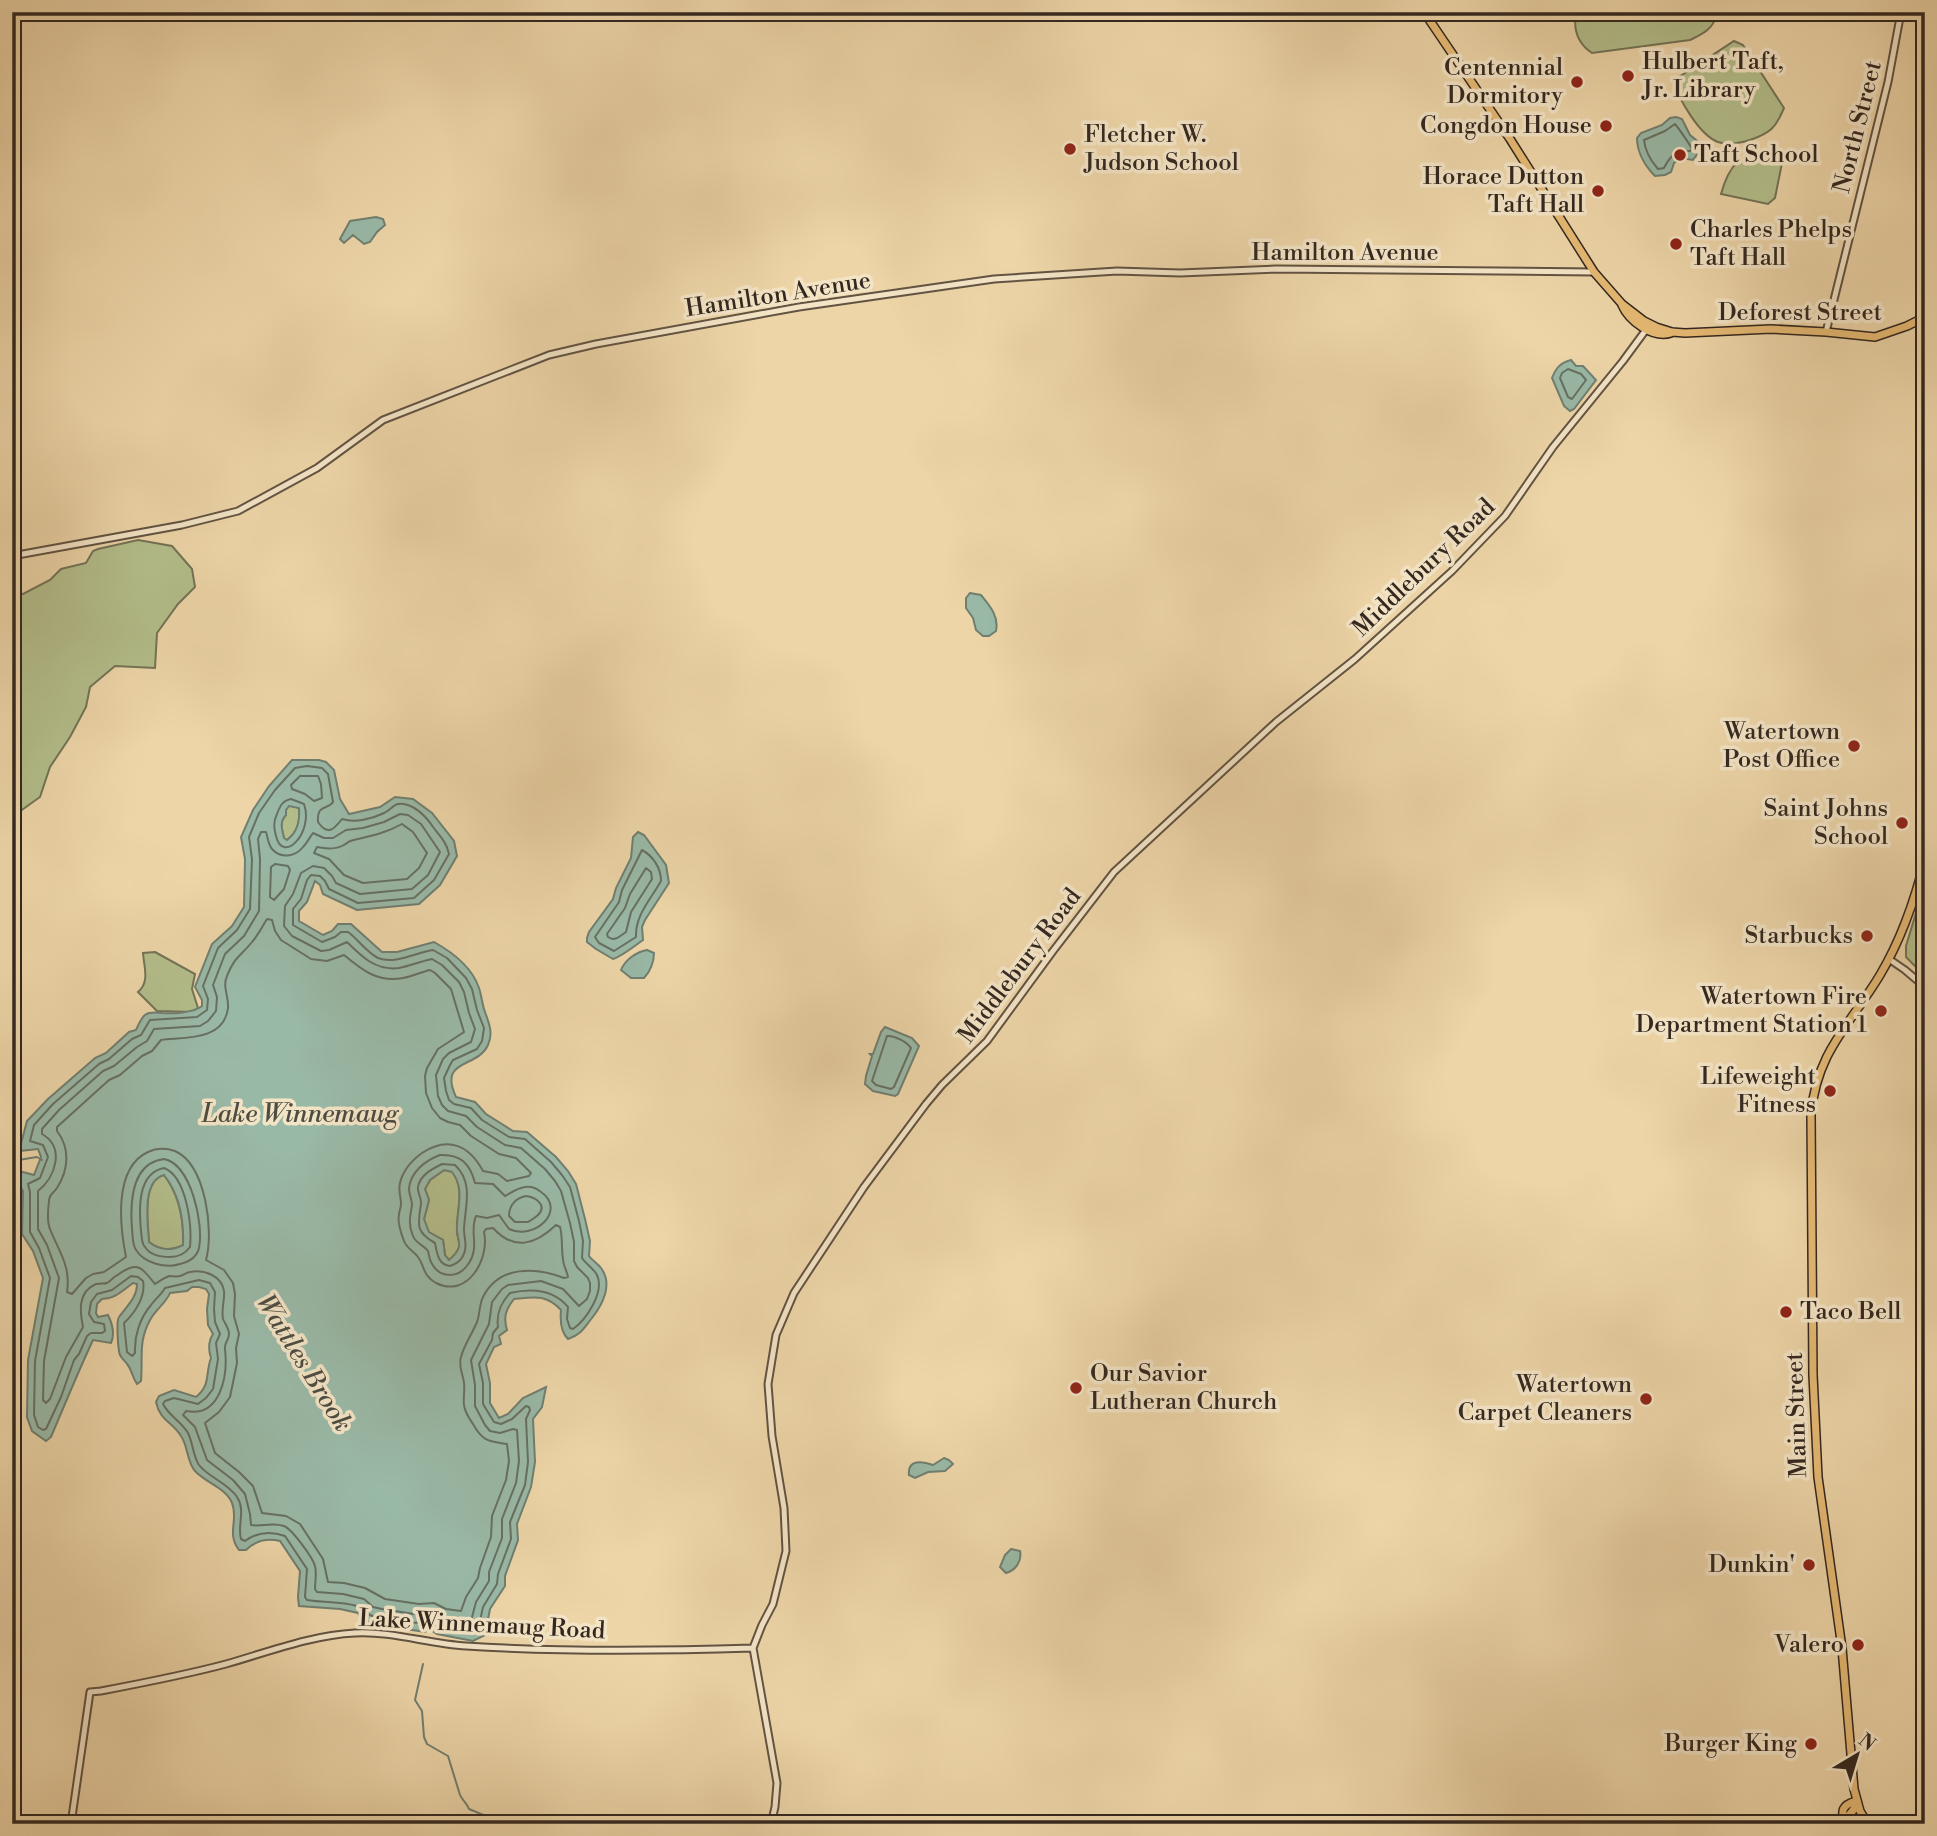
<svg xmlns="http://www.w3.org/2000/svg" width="1937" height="1836" viewBox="0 0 1937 1836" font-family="'Libre Bodoni',serif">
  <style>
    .green { fill: #b3be8b; stroke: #737356; stroke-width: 2 }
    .water { fill: #99b9a7; stroke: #707f71; stroke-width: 2; fill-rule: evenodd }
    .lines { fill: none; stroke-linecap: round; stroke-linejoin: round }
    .shore { stroke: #667064; stroke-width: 2 }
    .stream { stroke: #707f71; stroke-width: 2 }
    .minor-casing { stroke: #625342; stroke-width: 9 }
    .major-casing { stroke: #332820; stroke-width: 10 }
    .minor { stroke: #f3e4c6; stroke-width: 5 }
    .major { stroke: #e6ba74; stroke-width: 7 }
    .poi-dot { fill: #8f2418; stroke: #f3e4c6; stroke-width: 2.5 }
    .labels { text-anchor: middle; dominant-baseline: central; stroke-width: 7; stroke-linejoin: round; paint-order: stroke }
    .poi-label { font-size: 24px; fill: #332820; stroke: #f3e4c6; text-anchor: end }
    .street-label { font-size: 24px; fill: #332820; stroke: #f3e4c6 }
    .water-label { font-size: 26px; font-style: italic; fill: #4c4c42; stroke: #f3e4c6 }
  </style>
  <rect width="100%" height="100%" fill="#edd5a8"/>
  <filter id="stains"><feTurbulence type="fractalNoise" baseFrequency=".00286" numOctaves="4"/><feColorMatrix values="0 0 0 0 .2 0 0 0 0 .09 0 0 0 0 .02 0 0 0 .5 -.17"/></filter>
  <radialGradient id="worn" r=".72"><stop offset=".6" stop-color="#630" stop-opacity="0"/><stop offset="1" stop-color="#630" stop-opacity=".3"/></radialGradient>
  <path class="green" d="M1576 12H1717C1715 28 1703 34 1690 40L1592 53C1577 43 1573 29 1576 12Z
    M1734 41 1743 45 1784 108C1776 127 1771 133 1750 140 1740 143 1728 146 1718 142 1699 135 1679 99 1673 81Z
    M1770 150 1784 153 1775 198 1768 204 1721 194C1729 165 1739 154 1770 150Z
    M138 540 172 546 192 569 195 587 178 604 157 633 155 668 115 666 90 687 86 707 70 737 50 767 40 797 12 817V594H23L50 580 61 569 86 563 93 551 98 549Z
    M289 805 299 808C300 821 298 832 287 840L284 839C282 829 279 822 286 815V810Z
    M1925 883V976L1906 957V946Z
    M155 952 195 974 192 989 198 1008 194 1012 157 1011 138 992C150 982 144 967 143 953Z
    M444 1170 452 1171C466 1190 456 1210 457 1231 457 1237 460 1241 459 1247 457 1253 454 1256 449 1260L445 1255 443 1240 428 1232 424 1219 429 1200 425 1189 430 1180Z
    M164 1175C180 1196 184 1220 183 1246 171 1251 160 1251 149 1242 148 1225 141 1180 164 1175Z"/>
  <path class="water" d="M1676 117 1682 119 1690 135 1700 143 1701 149 1693 160 1681 158 1674 163 1671 172 1665 175 1655 176C1645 166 1637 152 1637 138L1641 133 1662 125 1670 118Z
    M376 217 383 219 385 225 377 232 370 242 364 244 353 235 344 243 340 239 350 221Z
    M1571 360 1576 366H1583L1596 380 1574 409 1570 411 1564 406 1552 378C1556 368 1560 363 1571 360Z
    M970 593 981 595C990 606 999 616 996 631L989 636H983L976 630 973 618 966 608V598Z
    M292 760H319L326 762 334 770 340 799 349 814 380 807 395 797 413 799 432 813 454 841 457 856 440 885 419 904 357 910 323 894 320 885 315 881 307 902 299 911V921L323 935 332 931 338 924H351L382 952H397L434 942C452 952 472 967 479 988 481 994 482 1002 484 1009 488 1022 494 1031 488 1045 477 1069 438 1058 456 1097L475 1102 486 1114 513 1131 527 1132 556 1157 568 1171 576 1184 585 1219 590 1241 589 1256C592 1260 598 1264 601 1268 613 1284 603 1304 592 1318 584 1328 581 1335 568 1339 561 1332 560 1320 561 1310 546 1294 534 1297 514 1299 506 1309 503 1317 507 1330L499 1336 501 1344 494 1347 486 1364 490 1383V1403L499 1418 508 1414 523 1398 546 1387 542 1407 533 1419 535 1462 531 1487 517 1524 518 1540 505 1576V1586L490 1609 485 1635 473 1641 437 1634 429 1629 425 1632 379 1625 362 1620 358 1613 340 1609 299 1606 298 1597 300 1571 280 1541C267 1538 256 1540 246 1550H239C226 1533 239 1520 232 1503 226 1488 206 1483 195 1471 187 1462 188 1446 181 1436 173 1422 160 1421 156 1402L159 1396 174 1390 196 1397C211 1385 205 1374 211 1358 208 1349 208 1342 213 1334L208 1325 207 1309 209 1294 206 1289 199 1287H192L187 1291 170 1293C166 1303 156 1309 150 1320 138 1342 143 1358 141 1381L137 1384C132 1377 132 1370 127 1364 125 1361 122 1359 120 1355 118 1350 116 1321 119 1317 126 1307 137 1298 137 1284L133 1283C123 1290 115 1299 102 1299L97 1304 96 1313 98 1317 108 1315C112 1323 115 1334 111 1343L93 1340C78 1372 65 1404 51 1437L46 1441 32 1431 27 1417 28 1360 43 1278 33 1251 22 1234 23 1191 13 1174 23 1172 34 1175 41 1157 38 1149 19 1151 27 1121 48 1099 95 1058 106 1053 129 1032 136 1030C143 1014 145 1011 162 1013 173 1014 193 1013 202 1006V1000L195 987 212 944 232 926 244 907 245 859 241 837 253 810 269 786ZM289 806 299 808C300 821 298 832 287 840L284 838C282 829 279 822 286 815V810ZM444 1170 452 1172C466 1190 456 1210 457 1231 457 1236 460 1241 459 1247 457 1253 454 1256 449 1260L445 1255 443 1240 429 1232 424 1219 429 1200 425 1189 430 1180ZM164 1175C180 1195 184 1220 183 1245 171 1251 160 1251 149 1242 148 1224 141 1181 164 1175Z
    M638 832 644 835 666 865 669 883 645 920 642 927 643 940C636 945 621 957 613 959L596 949 587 942V938L589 932 613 899 616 888 631 858 633 837Z
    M647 950 654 953C654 962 650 972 644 978H631L621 970C625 960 636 952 647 950Z
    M885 1027 912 1038 919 1046 898 1094 895 1096 873 1091 865 1084 866 1076 872 1056 870 1054H873L881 1032Z
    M944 1458 949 1460 953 1464 945 1471 928 1472 915 1478 909 1475C907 1459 923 1461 933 1465Z
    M1011 1549 1020 1551C1022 1561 1016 1570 1006 1573L1000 1567 1005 1555Z"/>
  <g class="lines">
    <path class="shore" d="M1675 124C1677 126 1691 146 1692 149L1690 151C1676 150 1670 156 1664 168L1658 169C1651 161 1645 151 1644 140L1665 131Z
      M1568 369 1581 374 1586 380 1572 399 1568 397 1560 378 1562 373Z
      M307 766 322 768 328 774 333 802C327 811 317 803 318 822 328 837 335 828 342 819 355 823 372 819 384 813 389 811 393 805 398 804 412 802 426 816 433 827 440 836 447 843 449 854L434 880 414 898 358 903 329 889 325 881 320 876 311 875 307 880 301 899 293 909V925L322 942 335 937 341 932H348C358 939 366 952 378 958 395 965 417 952 433 950L447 958 466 978 472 989 477 1010 484 1028 482 1041 477 1049 453 1060 450 1065 444 1078 446 1091 449 1100 454 1104 471 1108 482 1120 509 1137 525 1139 551 1162 562 1175 570 1187 579 1221 583 1241 582 1258C586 1264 594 1269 597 1275 605 1292 586 1320 573 1329L570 1328 567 1319 568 1307C553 1289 532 1288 510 1293 501 1303 496 1313 498 1327L493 1333 492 1340 479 1364 483 1383V1404L494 1422 501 1424 512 1419 526 1406 529 1407 530 1410 526 1419 528 1462 525 1485 510 1522 511 1539 498 1574 497 1584 483 1607 478 1630 472 1633 439 1627 430 1622C415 1624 385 1622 370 1615 365 1612 364 1608 357 1606 340 1601 324 1603 307 1600L305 1597 307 1569 285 1536C271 1531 257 1532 245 1541L241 1539C237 1526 246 1510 237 1497 228 1483 208 1477 199 1465 193 1456 193 1443 188 1433 182 1422 169 1416 163 1404L165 1401 174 1398 198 1404 206 1398 213 1389 218 1359 216 1343 220 1334 215 1322 214 1309 215 1292 210 1283 199 1280 165 1288C161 1295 156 1298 151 1305 140 1318 134 1336 135 1353L132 1356 127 1352 124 1323C135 1313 146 1296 143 1281L138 1277 131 1276 112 1290 97 1294 91 1302 89 1314 94 1322 104 1324 105 1331 102 1333H91L87 1336 79 1354 74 1360 61 1397 46 1429 43 1430 38 1427 34 1415 35 1361 50 1278 39 1248 30 1232V1192L28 1184 40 1178 48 1157 43 1145 30 1141 34 1125 53 1104 99 1064 109 1059 132 1039 141 1035 150 1020 197 1017 207 1010 208 999 203 986 218 948 237 930 250 909 252 859 249 837 259 813 275 790 295 768Z
      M300 776H318L321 784 322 798 314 801 305 794 292 789 291 785Z
      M291 799 304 804C314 832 283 865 276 836 274 828 273 822 277 814 280 806 282 801 291 799Z
      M400 814 408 815 421 824 440 852 428 875 412 889 360 894 336 883 332 876 324 868 313 866 301 873 293 894 285 906 284 926 292 936 321 951 329 950 347 942C362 957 376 971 399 968 410 966 421 961 432 959L442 965 459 982 464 992 469 1013 475 1029 471 1042 449 1053 443 1059 436 1075 438 1096 442 1105 448 1111 466 1116 477 1127 505 1145 521 1148 545 1169 555 1181 561 1191 570 1223 574 1242V1261L577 1267 588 1278 590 1283V1291L587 1299 579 1306 563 1289 541 1281 508 1285 502 1289 492 1302 489 1324 471 1360 475 1385V1406L485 1425 490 1431 500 1433 513 1429 517 1430 519 1461 516 1483 502 1519V1538L489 1572V1581L476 1602 471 1621 468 1624 442 1619 432 1614 420 1615 382 1609 373 1607 364 1599 343 1594 317 1592 315 1589C315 1582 317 1573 315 1566 313 1558 292 1529 284 1526 272 1522 261 1527 251 1525L250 1514 245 1494 233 1480 207 1460 195 1427 183 1415 186 1411C221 1418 228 1375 225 1349 224 1343 229 1340 229 1334 229 1328 225 1324 223 1319 221 1309 225 1300 224 1291 222 1276 204 1269 190 1272 187 1272 184 1275 180 1276 177 1277 173 1276 169 1276 164 1278 159 1281 155 1284 141 1267 138 1260 116 1276 115 1276 108 1283 107 1283 104 1284 100 1283 96 1284 77 1292 80 1312 83 1327L66 1357 50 1399 46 1403 43 1400 44 1361 59 1278 47 1245 38 1229V1191C56 1177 65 1147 42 1134V1129L59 1110 103 1071 114 1066 137 1047 147 1041 154 1029 200 1026 208 1021 216 1011 217 997 213 985 225 954 244 936 259 911 260 859 258 839 261 832H266C268 838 268 844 272 849 281 859 295 857 303 847 307 843 310 837 313 833L324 838H333L346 830 363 828 384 822Z
      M402 824 413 832 427 853 419 868 407 879 363 883 344 875 329 859 314 853 317 847C326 849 335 850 344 845 351 841 346 842 354 840 371 836 386 833 402 824Z
      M642 850C653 856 661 868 661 881 651 899 635 915 636 937L614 951 599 943 595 937 619 902 622 890Z
      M275 864 288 866 290 870 284 889 274 900 270 897 271 867Z
      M646 868 651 872 652 879 631 912 626 932C620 936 615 942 608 937L607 934 625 908 630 894Z
      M267 919 272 920 275 931 281 940 311 959 327 961 344 955C362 970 378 983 403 978 413 976 421 972 430 970L435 973 451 989 464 1032 438 1049 427 1068 425 1076 426 1093 432 1108 440 1118 448 1122 460 1125 471 1136 499 1154 516 1158 531 1173 529 1176 507 1181 498 1174 483 1171C469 1145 448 1136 422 1153 411 1161 403 1170 400 1183 398 1191 401 1197 401 1204 401 1208 399 1211 399 1215 397 1223 401 1233 404 1241 407 1249 414 1251 418 1257 425 1266 422 1275 436 1283 468 1299 490 1258 484 1232L486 1229 493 1228C514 1251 535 1245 556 1225L560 1227C563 1238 561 1248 563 1259 563 1265 567 1271 568 1277L564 1278C536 1267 499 1265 483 1297 479 1305 480 1314 477 1322 472 1334 464 1345 461 1357 458 1366 463 1374 464 1383 465 1391 463 1398 464 1405 465 1413 469 1418 473 1424 483 1442 489 1441 507 1444L509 1461 506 1480 492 1516 491 1537 480 1568 478 1578 466 1597 461 1611 446 1609 434 1603 419 1604 385 1599 365 1588 344 1583 328 1582 323 1559 300 1524 286 1516 262 1513 253 1486 239 1472 215 1453 205 1423 219 1412 230 1397 237 1363 236 1348 239 1334 234 1316 235 1294 233 1283 224 1270 206 1260C214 1231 206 1165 175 1151 166 1148 156 1148 148 1152 113 1168 120 1227 126 1257L104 1272 93 1274 86 1278 72 1294 67 1292C71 1266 59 1252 50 1229 47 1222 48 1209 49 1201 49 1194 53 1194 57 1188 69 1169 70 1148 57 1131V1127L109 1080 120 1075 142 1056 152 1051 161 1040C185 1037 224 1041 228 1008 229 996 222 987 227 976 235 956 240 957 252 942 258 935 262 927 267 919Z
      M887 1036C894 1035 907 1042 911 1048L894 1087 891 1089 876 1085 872 1081Z
      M440 1155C461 1154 470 1164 475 1183L493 1184 505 1196C511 1193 517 1188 525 1187 531 1186 536 1188 541 1192 567 1210 535 1241 509 1229L499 1215 487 1218 476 1216C469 1232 480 1246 469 1263 459 1279 439 1279 431 1262 429 1258 429 1254 428 1251 424 1245 416 1244 413 1236 408 1224 410 1217 412 1205 412 1199 409 1195 409 1189 410 1172 426 1160 440 1155Z
      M164 1159C191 1164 204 1224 199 1248 197 1257 188 1262 180 1264 166 1269 144 1263 136 1250 132 1244 133 1236 132 1229 130 1203 131 1163 164 1159Z
      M442 1164 455 1165C474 1183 465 1206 464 1229 464 1239 468 1246 463 1256 460 1262 456 1264 450 1266 438 1265 437 1253 435 1243 415 1232 418 1224 421 1204 422 1198 417 1193 418 1187 420 1175 432 1169 442 1164Z
      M164 1168C187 1177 192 1226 190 1247 185 1254 178 1257 170 1257 162 1257 150 1255 145 1247 141 1243 142 1236 141 1231 139 1210 137 1173 164 1168Z
      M526 1196C535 1197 548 1205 538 1215 535 1218 531 1220 528 1222H515L509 1216C509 1205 516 1198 526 1196Z"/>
    <path class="stream" d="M12 1161 37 1157 42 1160
      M423 1664 415 1700 422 1711 424 1737 427 1744 448 1756C452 1769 456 1782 460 1795 462 1800 467 1803 469 1809L505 1824"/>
    <defs>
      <path id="minor" d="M1826 332 1888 82 1901 12
        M12 556 182 525 238 511 317 468 383 420 549 355 596 344 799 307 994 279 1117 271 1180 273 1276 269 1594 272
        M1889 959 1905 970 1925 987
        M71 1824 90 1692 101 1691C143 1683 185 1675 226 1664 268 1652 312 1635 355 1633 392 1631 429 1644 466 1646 562 1652 658 1651 753 1648
        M771 1824 775 1807 777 1783 753 1648 762 1625 773 1604 786 1551 784 1508 772 1436 768 1384 776 1335 794 1293 864 1187 926 1104 942 1085 987 1041 1053 951 1114 872 1276 722 1355 659 1452 571 1505 516 1553 447 1623 361 1648 327"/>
      <path id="major" d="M1424 12 1510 139 1594 272 1622 304 1644 321 1656 327 1672 332 1685 333 1771 329 1826 332 1875 337 1907 326 1925 317
        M1622 305C1629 321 1653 339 1671 333
        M1844 1822 1854 1809 1856 1802
        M1844 1824C1841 1810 1842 1805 1856 1801
        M1868 1824 1860 1811 1854 1789 1842 1648 1818 1477 1813 1375 1811 1114C1817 1051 1850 1025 1880 975 1902 938 1915 900 1925 859"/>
    </defs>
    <use href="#minor" class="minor-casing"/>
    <use href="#major" class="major-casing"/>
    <use href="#minor" class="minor"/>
    <use href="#major" class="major"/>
  </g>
  <g class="poi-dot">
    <circle cx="1628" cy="76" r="7"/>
    <circle cx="1577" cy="82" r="7"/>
    <circle cx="1606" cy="126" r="7"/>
    <circle cx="1070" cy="149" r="7"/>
    <circle cx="1680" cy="155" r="7"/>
    <circle cx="1598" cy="191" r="7"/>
    <circle cx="1676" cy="244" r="7"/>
    <circle cx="1854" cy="746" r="7"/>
    <circle cx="1902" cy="823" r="7"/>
    <circle cx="1867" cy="936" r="7"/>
    <circle cx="1881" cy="1011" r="7"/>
    <circle cx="1830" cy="1091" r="7"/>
    <circle cx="1786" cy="1312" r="7"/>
    <circle cx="1076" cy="1388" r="7"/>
    <circle cx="1646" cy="1399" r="7"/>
    <circle cx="1809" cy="1565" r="7"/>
    <circle cx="1858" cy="1645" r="7"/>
    <circle cx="1811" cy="1744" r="7"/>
  </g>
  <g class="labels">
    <g class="poi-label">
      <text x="1642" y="62" text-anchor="start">Hulbert Taft,<tspan x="1642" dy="28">Jr. Library</tspan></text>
      <text x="1563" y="68">Centennial<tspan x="1563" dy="28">Dormitory</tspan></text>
      <text x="1592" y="126">Congdon House</text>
      <text x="1084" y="135" text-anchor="start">Fletcher W.<tspan x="1084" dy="28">Judson School</tspan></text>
      <text x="1694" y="155" text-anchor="start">Taft School</text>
      <text x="1584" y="177">Horace Dutton<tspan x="1584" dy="28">Taft Hall</tspan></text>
      <text x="1690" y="230" text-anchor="start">Charles Phelps<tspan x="1690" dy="28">Taft Hall</tspan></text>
      <text x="1840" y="732">Watertown<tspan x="1840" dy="28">Post Office</tspan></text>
      <text x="1888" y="809">Saint Johns<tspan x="1888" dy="28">School</tspan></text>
      <text x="1853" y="936">Starbucks</text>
      <text x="1867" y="997">Watertown Fire<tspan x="1867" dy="28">Department Station 1</tspan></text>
      <text x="1816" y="1077">Lifeweight<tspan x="1816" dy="28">Fitness</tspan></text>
      <text x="1800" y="1312" text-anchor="start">Taco Bell</text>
      <text x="1090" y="1374" text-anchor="start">Our Savior<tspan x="1090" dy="28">Lutheran Church</tspan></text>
      <text x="1632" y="1385">Watertown<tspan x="1632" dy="28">Carpet Cleaners</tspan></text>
      <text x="1795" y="1565">Dunkin'</text>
      <text x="1844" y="1645">Valero</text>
      <text x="1797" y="1744">Burger King</text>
    </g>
    <g class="street-label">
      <text transform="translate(1858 127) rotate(-76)">North Street</text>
      <text x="1345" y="253">Hamilton Avenue</text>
      <text transform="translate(778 295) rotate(-9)">Hamilton Avenue</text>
      <text x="1800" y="313">Deforest Street</text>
      <text transform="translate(1424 568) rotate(-44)">Middlebury Road</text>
      <text transform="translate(1020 966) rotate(-53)">Middlebury Road</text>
      <text transform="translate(1797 1415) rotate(-92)">Main Street</text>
      <text transform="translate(482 1625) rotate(3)">Lake Winnemaug Road</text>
    </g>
    <g class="water-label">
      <text x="300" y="1114">Lake Winnemaug</text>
      <text transform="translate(304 1363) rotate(58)">Wattles Brook</text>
    </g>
  </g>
  <rect width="1937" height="1836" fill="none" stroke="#edd5a8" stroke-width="42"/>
  <rect x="14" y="14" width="1909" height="1808" fill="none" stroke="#332820" stroke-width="3.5"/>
  <rect x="21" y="21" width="1895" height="1794" fill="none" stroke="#332820" stroke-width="2"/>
  <g transform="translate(1857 1755) rotate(38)" stroke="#f3e4c6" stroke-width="5" paint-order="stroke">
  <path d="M0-5L12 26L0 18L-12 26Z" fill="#332820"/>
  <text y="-10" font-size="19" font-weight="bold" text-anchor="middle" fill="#332820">N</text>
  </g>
  <rect width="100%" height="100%" filter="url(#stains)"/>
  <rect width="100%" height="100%" fill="url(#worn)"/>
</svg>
